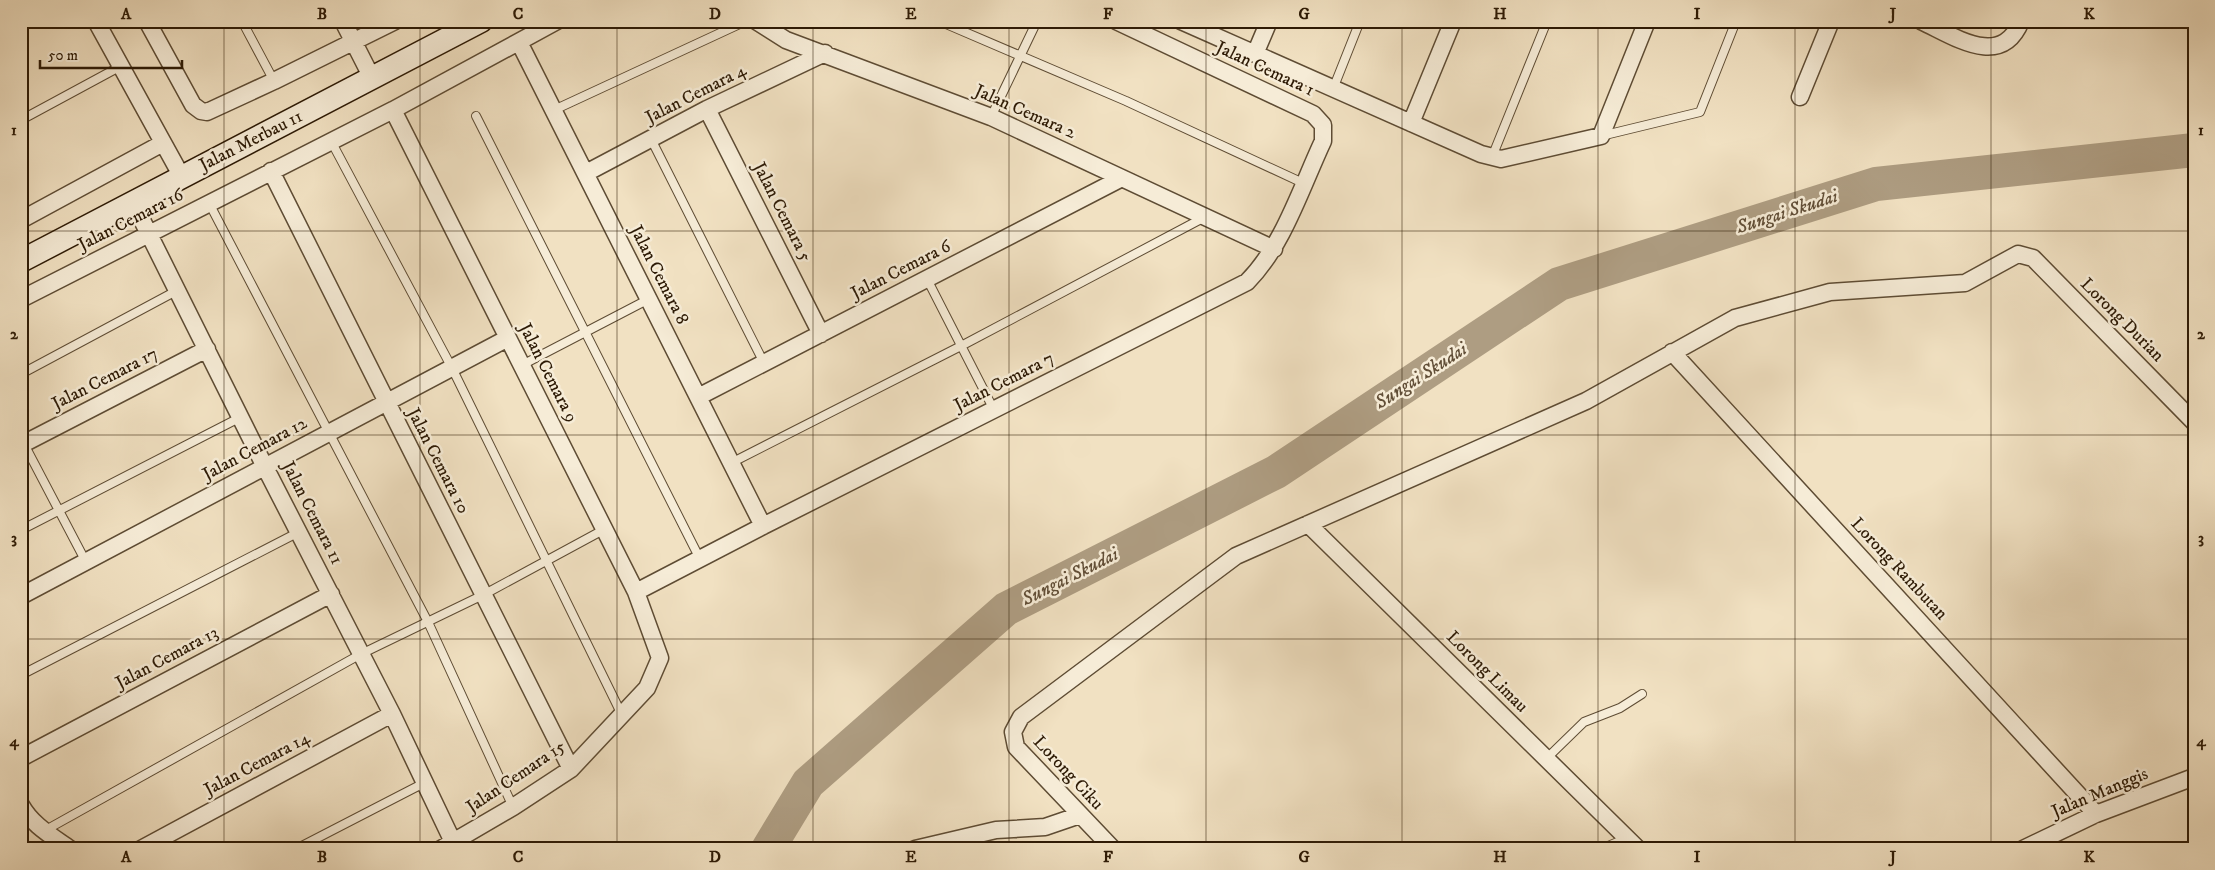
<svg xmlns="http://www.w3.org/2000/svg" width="2215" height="870" viewBox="0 0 2215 870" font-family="'IM FELL DW Pica',serif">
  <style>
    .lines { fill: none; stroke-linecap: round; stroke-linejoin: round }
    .river { stroke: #ae9d82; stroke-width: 34 }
    .lane-casing { stroke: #5e4c34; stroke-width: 10 }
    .street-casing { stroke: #5e4c34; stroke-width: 19 }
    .secondary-casing { stroke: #2d1a05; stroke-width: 25 }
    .lane { stroke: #f6ecd7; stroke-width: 8 }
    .street { stroke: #f6ecd7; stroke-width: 16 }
    .secondary { stroke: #f6ecd7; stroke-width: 22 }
    .grid { fill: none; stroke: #2d1a05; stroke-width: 1; stroke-opacity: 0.55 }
    .labels { text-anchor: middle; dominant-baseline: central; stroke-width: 5; stroke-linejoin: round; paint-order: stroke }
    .street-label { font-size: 18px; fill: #2d1a05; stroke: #f6ecd7 }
    .water-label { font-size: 19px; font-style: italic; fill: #614e37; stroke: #f6ecd7 }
    .neatline { fill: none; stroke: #2d1a05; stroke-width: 2 }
    .grid-label { font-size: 16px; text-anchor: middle; font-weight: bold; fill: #2d1a05 }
  </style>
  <rect width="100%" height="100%" fill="#f1e1c2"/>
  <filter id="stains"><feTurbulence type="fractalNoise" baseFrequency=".004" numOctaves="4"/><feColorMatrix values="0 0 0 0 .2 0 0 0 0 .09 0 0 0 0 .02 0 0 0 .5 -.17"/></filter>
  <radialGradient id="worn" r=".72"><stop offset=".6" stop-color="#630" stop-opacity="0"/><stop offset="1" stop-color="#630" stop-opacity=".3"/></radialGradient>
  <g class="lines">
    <path class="river" d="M768 849 808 783 1006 609 1276 472 1559 284 1876 184 2194 150"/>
    <defs>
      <path id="lane" d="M242 21 274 81
        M939 21 1126 101 1303 183
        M1333 89 1360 21
        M554 110 746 21
        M476 116 700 559
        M991 117 1037 21
        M21 120 121 66
        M1601 136 1700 112 1736 21
        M651 139 764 363
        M331 141 452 368 622 715
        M1492 157 1547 21
        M209 203 428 622 513 807
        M927 279 994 410
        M522 365 649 299
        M21 374 178 290
        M23 442 86 562
        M731 463 961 346 1203 218
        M21 530 241 417
        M21 675 299 532
        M1547 758 1584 722 1620 708 1642 694
        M44 831 361 654 483 595 605 529
        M296 849 424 783
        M1601 849 1627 838"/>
      <path id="street" d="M96 21 182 177
        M147 21 193 105 201 111 207 112 274 81 395 21
        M343 21 372 78
        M756 21 786 40 991 117 1274 249
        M1181 21 1481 154 1501 159 1601 136 1647 21
        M1921 21C1954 36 2001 70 2021 21
        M519 42 763 526
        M1255 54 1269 21
        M1800 97 1831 21
        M707 109 821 334
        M393 110 636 592 660 658 647 688 571 769 513 807 441 849
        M1411 123 1453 21
        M271 171 571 769
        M586 173 707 109 825 53
        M133 202 265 467 392 714 453 842
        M21 220 163 143
        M21 299 393 110 557 21
        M1672 352 2096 814
        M698 397 1122 178
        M21 445 207 349
        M1308 524 1638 849
        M636 592 763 526 1247 282C1283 246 1301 188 1323 141V125L1313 114 1116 21
        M21 596 508 338
        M21 758 331 594
        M21 805C32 825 52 836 70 849
        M141 849 392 714
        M915 849 996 830 1045 827 1080 815
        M1113 849 1016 747 1013 732 1021 717 1236 556 1586 401 1735 318 1830 292 1965 283 2018 254 2033 258 2194 422
        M2023 849 2096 814 2194 777"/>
      <path id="secondary" d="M21 261 481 21"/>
    </defs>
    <use href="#lane" class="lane-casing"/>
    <use href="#street" class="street-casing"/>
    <use href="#secondary" class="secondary-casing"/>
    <use href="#lane" class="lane"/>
    <use href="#street" class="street"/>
    <use href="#secondary" class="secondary"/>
  </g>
  <path class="grid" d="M224 21V849M420 21V849M617 21V849M813 21V849M1009 21V849M1206 21V849M1402 21V849M1598 21V849M1795 21V849M1991 21V849M21 231H2194M21 435H2194M21 639H2194"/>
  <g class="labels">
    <g class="street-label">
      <text transform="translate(1265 69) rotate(25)">Jalan Cemara 1</text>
      <text transform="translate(696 94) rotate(-27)">Jalan Cemara 4</text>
      <text transform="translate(1025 112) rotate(24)">Jalan Cemara 2</text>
      <text transform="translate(251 141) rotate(-27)">Jalan Merbau 11</text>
      <text transform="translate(782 212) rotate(63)">Jalan Cemara 5</text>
      <text transform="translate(131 220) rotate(-27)">Jalan Cemara 16</text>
      <text transform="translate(901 270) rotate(-27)">Jalan Cemara 6</text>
      <text transform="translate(659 275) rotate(63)">Jalan Cemara 8</text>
      <text transform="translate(2122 320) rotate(45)">Lorong Durian</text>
      <text transform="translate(548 373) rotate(63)">Jalan Cemara 9</text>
      <text transform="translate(105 379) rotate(-27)">Jalan Cemara 17</text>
      <text transform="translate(1004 382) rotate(-27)">Jalan Cemara 7</text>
      <text transform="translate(255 449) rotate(-28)">Jalan Cemara 12</text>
      <text transform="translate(438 461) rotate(63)">Jalan Cemara 10</text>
      <text transform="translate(312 513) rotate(63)">Jalan Cemara 11</text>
      <text transform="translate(1899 569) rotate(47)">Lorong Rambutan</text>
      <text transform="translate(167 658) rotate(-28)">Jalan Cemara 13</text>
      <text transform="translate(1487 672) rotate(45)">Lorong Limau</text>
      <text transform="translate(257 764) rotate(-28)">Jalan Cemara 14</text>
      <text transform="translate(1068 773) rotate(47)">Lorong Ciku</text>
      <text transform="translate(516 777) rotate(-34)">Jalan Cemara 15</text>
      <text transform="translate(2100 793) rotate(-23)">Jalan Manggis</text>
    </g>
    <g class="water-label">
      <text transform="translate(1787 212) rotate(-18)">Sungai Skudai</text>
      <text transform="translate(1421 376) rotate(-33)">Sungai Skudai</text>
      <text transform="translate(1070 577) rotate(-27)">Sungai Skudai</text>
    </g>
  </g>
  <rect width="2215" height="870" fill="none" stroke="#f1e1c2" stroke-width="55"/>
  <path d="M40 60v8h142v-8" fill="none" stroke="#2d1a05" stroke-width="2.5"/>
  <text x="48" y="60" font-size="15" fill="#2d1a05" stroke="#f6ecd7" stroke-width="4" paint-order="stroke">50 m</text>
  <rect x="28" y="28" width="2160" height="814" class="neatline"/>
  <g class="grid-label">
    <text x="126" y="19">A</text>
    <text x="322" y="19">B</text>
    <text x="518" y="19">C</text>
    <text x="715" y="19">D</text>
    <text x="911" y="19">E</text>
    <text x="1108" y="19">F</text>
    <text x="1304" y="19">G</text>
    <text x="1500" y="19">H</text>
    <text x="1697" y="19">I</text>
    <text x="1893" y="19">J</text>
    <text x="2089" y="19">K</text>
    <text x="14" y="135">1</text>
    <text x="2201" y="135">1</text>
    <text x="14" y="339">2</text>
    <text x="2201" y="339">2</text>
    <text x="14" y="543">3</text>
    <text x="2201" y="543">3</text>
    <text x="14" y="746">4</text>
    <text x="2201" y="746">4</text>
    <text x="126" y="862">A</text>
    <text x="322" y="862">B</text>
    <text x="518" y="862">C</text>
    <text x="715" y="862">D</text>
    <text x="911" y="862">E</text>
    <text x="1108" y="862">F</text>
    <text x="1304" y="862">G</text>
    <text x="1500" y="862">H</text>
    <text x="1697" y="862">I</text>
    <text x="1893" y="862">J</text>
    <text x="2089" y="862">K</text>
  </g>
  <rect width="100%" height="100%" filter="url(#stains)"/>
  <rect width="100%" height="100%" fill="url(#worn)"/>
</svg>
